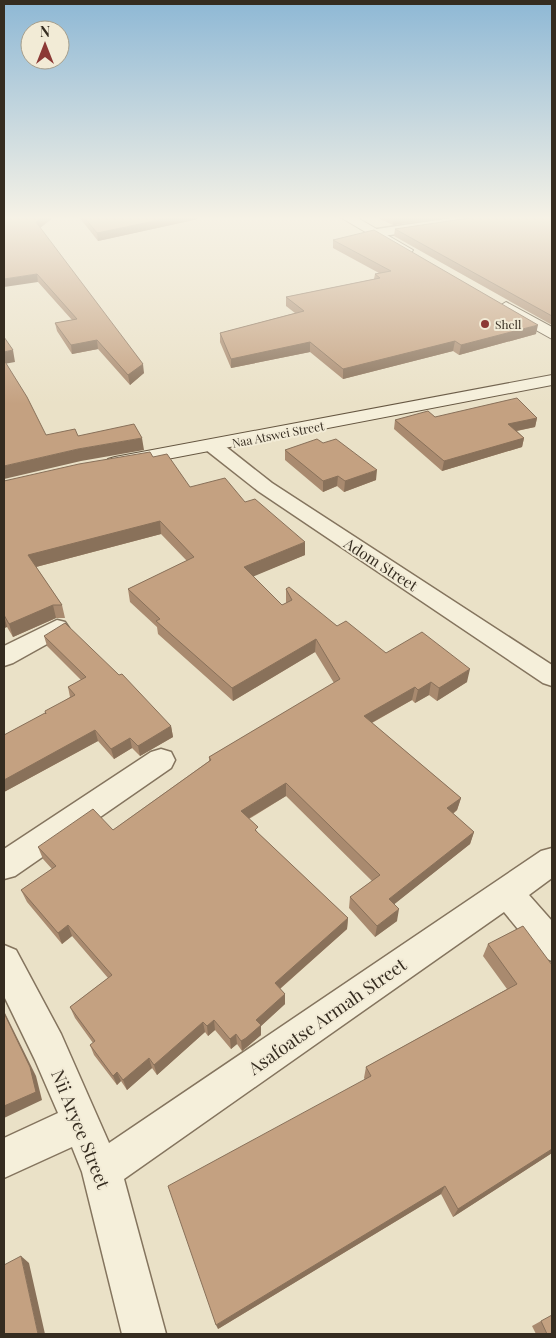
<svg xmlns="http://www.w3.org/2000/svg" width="556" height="1338" viewBox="0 0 556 1338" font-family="'Playfair Display',serif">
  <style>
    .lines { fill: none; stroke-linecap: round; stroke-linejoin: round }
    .street-casing { stroke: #84745e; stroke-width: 3 }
    .secondary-casing { stroke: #655641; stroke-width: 2 }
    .street { fill: #f5efda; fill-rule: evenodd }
    .secondary { fill: #f5efda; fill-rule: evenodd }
    .wall { fill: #a98a6f }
    .shaded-wall { fill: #89715a }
    .building { fill: #c4a181; stroke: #89715a }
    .poi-dot { fill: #8c3935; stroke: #f2ebd6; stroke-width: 2 }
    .labels { text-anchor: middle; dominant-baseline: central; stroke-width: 4; stroke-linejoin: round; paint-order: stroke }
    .far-poi-label { font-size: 12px; fill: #352c20; stroke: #f2ebd6; text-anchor: start }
    .far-street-label { font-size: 12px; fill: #352c20; stroke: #f2ebd6 }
    .street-label { font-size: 15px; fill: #352c20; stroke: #f2ebd6 }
    .near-street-label { font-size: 18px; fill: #352c20; stroke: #f2ebd6 }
  </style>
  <rect width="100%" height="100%" fill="#eae1c7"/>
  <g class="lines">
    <defs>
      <path id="street" d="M459 217H487L481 221 377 237 371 233 377 229Z
        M213 440 220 442 272 483 552 665V686L543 683 258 491 206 450 204 446 206 442Z
        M57 620 65 622 69 628 65 634 13 663 4 666V646Z
        M161 749 171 752 175 760 171 768 15 876 4 879V849L151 752Z
        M552 848V878L529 895 552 921V961L540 956 504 912 124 1179 166 1334H122L82 1172 72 1147 4 1178V1138L58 1113 35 1060 4 996V945L16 950 61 1034 109 1143 541 851Z"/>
      <path id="secondary" d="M340 217H356L413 250 411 253H401Z
        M506 302 552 327V339L500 310 498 307Z
        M552 375V385L115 469 108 467 105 463 108 459 115 457Z"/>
    </defs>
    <use href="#street" class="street-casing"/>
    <use href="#secondary" class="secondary-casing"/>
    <use href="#street" class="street"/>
    <use href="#secondary" class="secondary"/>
  </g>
  <path class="wall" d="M4 217H54L40 228 144 373 130 385 98 349 72 354 57 331 55 323 72 320 38 282Z
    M79 217H198V219L98 241Z
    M376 217H448L393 225Z
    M552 217V325L394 236 395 229Z
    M333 240 536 334 459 355 453 351 343 379 310 352 231 368 220 342V333L295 313 286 306V297L374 279 375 274 379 273 333 248Z
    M435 417 537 418 535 427 517 431 524 438 522 447 442 471 394 429 395 420Z
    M323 443 376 480 344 492 337 486 323 492 285 460V450Z
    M153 457 190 487 245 502 305 555 253 576 282 605 286 603V589L337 626 386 653 467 682 437 701 429 695 415 703 412 700 372 723 461 798 457 810 453 814 474 832 470 844 394 904 397 921 375 937 349 908 350 897 372 881 286 796 249 819 258 833 348 918 347 929 280 989 285 994V1004L261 1026V1035L246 1048 242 1051 237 1044 231 1049 215 1030 208 1036 205 1032 157 1075 152 1068 127 1090 121 1081 117 1085 94 1055 90 1045 93 1043 75 1018 70 1007 108 978 72 936 62 944 27 902 21 890 52 869 43 859 38 847 113 830 209 761V757L334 683 315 652 233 701 158 634 157 627 130 602 128 589 187 561 161 534 36 567 62 605 65 618H56L13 637 7 627 4 628V481Z
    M44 636 171 726 173 737 140 756 132 748 114 759 98 741 4 792V735L46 713 70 697 68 687 81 680 47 646Z
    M523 926 552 1153 453 1217 441 1194 218 1329 365 1080 364 1078 366 1067 507 989 483 956 488 944Z
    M541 1321 552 1334H536L532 1326Z"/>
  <path class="shaded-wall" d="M43 217H54L37 230 36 222Z
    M174 217H198V219L98 241 97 233Z
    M400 217H448L393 225V218Z
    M37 274 38 282 4 287V279Z
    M538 325 536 334 459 355 461 345Z
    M97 340 98 349 72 354 71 345Z
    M455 341 453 351 343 379V369Z
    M310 342V352L231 368V359Z
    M13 350 15 362 4 364V352Z
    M143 364 144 373 130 385 128 375Z
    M537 418 535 427 506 433 508 424Z
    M142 438 144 450 81 461 4 479V466L78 449Z
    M524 438 522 447 442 471 444 461Z
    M377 470 376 480 344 492 345 481Z
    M338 476 337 486 323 492V481Z
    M160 521 161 534 32 568 28 555Z
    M305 542V555L245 580 244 567Z
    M53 605 56 618 13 637 9 624Z
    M4 615 7 627 4 628Z
    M316 639 315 652 233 701 232 688Z
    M470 669 467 682 437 701 439 688Z
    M431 682 429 695 415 703 418 690Z
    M415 687 412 700 362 728 364 716Z
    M171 726 173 737 140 756 138 746Z
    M95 730 98 741 4 792V780Z
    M130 738 132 748 114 759 111 749Z
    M286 783V796L241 823V811Z
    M461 798 457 810 443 821 447 808Z
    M474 832 470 844 387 910 389 899Z
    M399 909 397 921 375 937 377 926Z
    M348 918 347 929 275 993V983Z
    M68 925 72 936 62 944 58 933Z
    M285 994V1004L261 1026V1035L242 1051 241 1041 256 1020Z
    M4 1011 36 1076 42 1100 4 1118Z
    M214 1020 215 1030 208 1036 207 1026Z
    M203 1022 205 1032 157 1075 154 1065Z
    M236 1034 237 1044 231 1049 230 1039Z
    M149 1058 152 1068 127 1090 123 1080Z
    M117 1072 121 1081 117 1085 113 1076Z
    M552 1149V1153L453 1217 458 1209Z
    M445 1186 441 1194 218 1329 216 1325Z
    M21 1256 29 1263 45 1334H38Z"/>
  <path class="building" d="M4 217H43L36 222 143 364 128 375 97 340 71 345 55 323 77 319 37 274 4 279Z
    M84 217H174L97 233Z
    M476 217H552V316L395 229Z
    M374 230 538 325 461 345 455 341 343 369 310 342 231 359 220 333 304 311 286 297 380 278 375 274 391 271 333 240Z
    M4 337 13 350 4 352Z
    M4 360 27 397 46 435 75 429 78 436 134 424 142 438 78 449 4 466Z
    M517 398 537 418 508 424 524 438 444 461 395 420 428 411 435 417Z
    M317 439 323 443 336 439 377 470 345 481 338 476 323 481 285 450Z
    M150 452 153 457 167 454 190 487 225 478 245 502 255 499 305 542 244 567 282 605 292 600 286 589 289 587 337 626 346 621 386 653 422 632 470 669 439 688 431 682 418 690 415 687 364 716 461 798 447 808 474 832 389 899 399 909 377 926 350 897 380 875 286 783 241 811 258 827 255 830 348 918 275 983 285 994 256 1020 261 1025 246 1038 241 1041 236 1034 230 1039 214 1020 207 1026 203 1022 154 1065 149 1058 123 1080 117 1072 113 1076 90 1045 95 1041 70 1007 112 975 68 925 58 933 21 890 56 866 38 847 93 809 113 830 211 760 209 757 340 679 316 639 232 688 156 621 160 619 128 589 194 557 160 521 28 555 62 605H53L9 624 4 615V481L79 464Z
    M65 623 119 675 122 674 171 726 138 746 130 738 111 749 95 730 4 780V735L45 713 46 714 45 711 75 695 68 687 86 677 44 636Z
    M523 926 552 965V1149L458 1209 445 1186 216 1325 168 1186 371 1076 366 1067 517 984 488 944Z
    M4 1013 30 1067 36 1092 4 1106Z
    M21 1256 38 1334H4V1265Z
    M552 1315V1334H547L541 1321Z"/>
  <linearGradient id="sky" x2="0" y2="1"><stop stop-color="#8eb8d5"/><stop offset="0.54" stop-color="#f6f2e6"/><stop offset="1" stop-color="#f6f2e6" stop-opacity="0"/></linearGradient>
  <rect width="556" height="404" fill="url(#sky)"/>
  <circle class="poi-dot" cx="485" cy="324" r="5"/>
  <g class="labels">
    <g class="far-poi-label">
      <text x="495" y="324">Shell</text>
    </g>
    <g class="far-street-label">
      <text transform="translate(278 434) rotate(-11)">Naa Atswei Street</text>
    </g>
    <g class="street-label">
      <text transform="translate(381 564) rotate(33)">Adom Street</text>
    </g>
    <g class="near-street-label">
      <text transform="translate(327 1016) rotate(-35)">Asafoatse Armah Street</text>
      <text transform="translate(81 1129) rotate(68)">Nii Aryee Street</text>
    </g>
  </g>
  <rect width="556" height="1338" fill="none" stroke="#352c20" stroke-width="10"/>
  <g transform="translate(45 45)"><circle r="24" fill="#f2ebd6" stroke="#a69f8d"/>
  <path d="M0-4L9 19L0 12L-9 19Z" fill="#8c3935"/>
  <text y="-8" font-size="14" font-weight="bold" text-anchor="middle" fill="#352c20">N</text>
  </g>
</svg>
